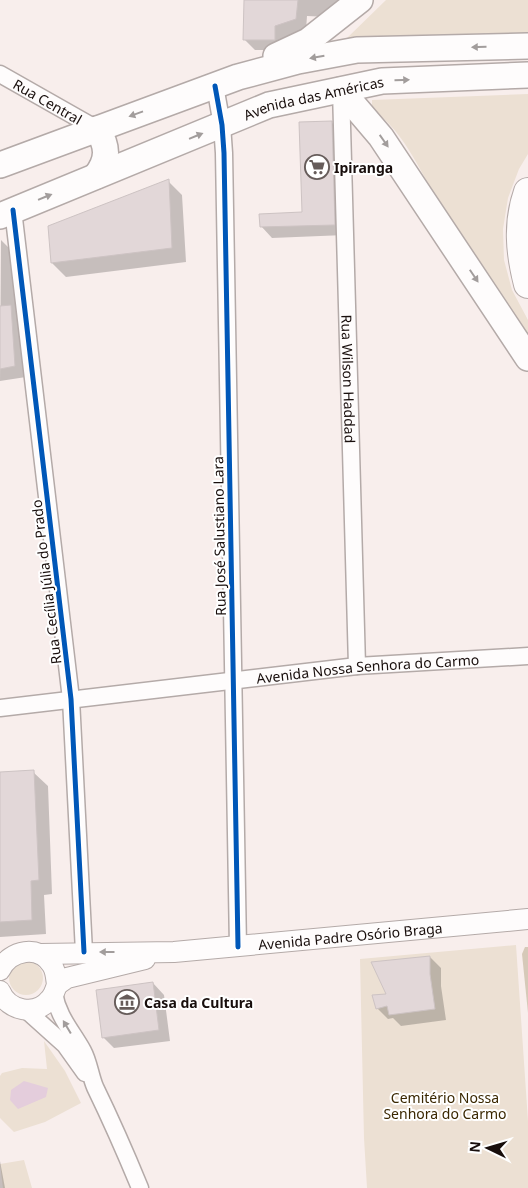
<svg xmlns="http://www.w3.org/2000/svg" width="528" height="1188" viewBox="0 0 528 1188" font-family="'Noto Sans',sans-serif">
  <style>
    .green { fill: #ece0d3 }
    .forest { fill: #d6c9b8 }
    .water { fill: #e4cddc }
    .shadow { fill: #0003 }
    .building { fill: #e2d7d8; stroke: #cdc3c3 }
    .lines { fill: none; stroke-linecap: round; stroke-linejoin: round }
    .minor-casing { stroke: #b4aaa8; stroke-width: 19 }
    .tertiary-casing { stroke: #b4aaa8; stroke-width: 22 }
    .primary-casing { stroke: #b4aaa8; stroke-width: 28 }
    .motorway-casing { stroke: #b4aaa8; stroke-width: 30 }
    .minor { stroke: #fefcfc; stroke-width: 16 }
    .tertiary { stroke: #fefcfc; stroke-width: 20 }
    .primary { stroke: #fefcfc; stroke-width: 25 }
    .motorway { stroke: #fefcfc; stroke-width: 28 }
    .cycleway-casing { stroke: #fff; stroke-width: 8 }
    .cycleway { stroke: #0057b8; stroke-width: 5 }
    .oneway { fill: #a29d9c }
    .labels { text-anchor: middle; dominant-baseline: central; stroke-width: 4; stroke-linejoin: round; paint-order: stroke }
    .street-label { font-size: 14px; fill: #180e0c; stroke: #fff }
    .poi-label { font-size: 14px; font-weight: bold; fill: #180e0c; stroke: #fff; text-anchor: start }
    .park-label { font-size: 14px; fill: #3a2701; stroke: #fff }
  </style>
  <rect width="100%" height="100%" fill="#f8eeec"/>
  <path class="green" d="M386 0H528V33L346 39Z
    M528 94V154L519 169 508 198 503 229 504 260 512 290 528 320V336C500 295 471 254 444 212 422 176 407 134 372 109V100Z
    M516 945 528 1121V1188H367L364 1138 360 959Z
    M9 978a17 17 0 1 1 34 0a17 17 0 1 1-34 0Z
    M44 1041 65 1071 81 1103 45 1122 14 1132 0 1118V1076L2 1073 22 1068 47 1069Z
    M24 1160 32 1188H3L0 1164Z"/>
  <path class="forest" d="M525 947H528V1013L522 954Z"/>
  <path class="water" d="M24 1081 48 1088 46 1097 18 1109 10 1100 11 1090Z"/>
  <path class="shadow" d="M247 0H349L328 17 307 16 306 30 285 37V50H255L244 39Z
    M331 122 342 133 345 235 272 238 261 226 303 214Z
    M168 181 182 195 186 262 66 277 52 263Z
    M1 240 12 251 26 377 0 381Z
    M33 772 48 786 52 894 44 895 46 934 0 937V773Z
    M430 957 441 968V986L446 1020 401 1026 393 1018 388 1019 377 1008 388 995Z
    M153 983 164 995 170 1041 114 1048 103 1037Z
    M0 1161 5 1188H0Z"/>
  <path class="building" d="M244 0H298L296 19 275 26V40H243Z
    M332 121 335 225 260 227 259 214 302 212 299 122Z
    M169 179 172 248 51 263 48 226Z
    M11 305 15 366 0 369V306Z
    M34 770 39 880 31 881 32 920 0 922V772Z
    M430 956V974L435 1009 389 1015 387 1006 376 1009 372 995 386 994 371 962Z
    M153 982 159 1030 102 1038 96 990Z"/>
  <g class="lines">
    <defs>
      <g id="minor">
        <path id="s1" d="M0 74 97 129"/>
        <path d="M215 86 222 125 224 153 238 947"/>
        <path id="s2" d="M341 90 357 666"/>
        <path d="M13 210 71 699 84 952"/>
        <path id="s3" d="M0 708 357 666 528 656"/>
        <path d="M54 993C58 1017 72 1031 83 1051 89 1062 90 1075 95 1087 111 1120 126 1154 140 1188"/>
        <path d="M26 1010 65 1045 85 1073"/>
      </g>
      <g id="tertiary">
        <path id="s4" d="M40 954 174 952 528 919"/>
        <path d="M0 970C10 950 39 944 52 965 56 971 56 978 57 985 55 990 54 995 50 999 36 1017 8 1011 0 991"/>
        <path d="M57 985 67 978 145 959"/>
      </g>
      <g id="primary">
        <path d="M276 56 308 41 360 0"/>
        <path d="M341 90 381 137 528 358"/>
        <path d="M0 165 238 77 298 61 357 50 528 46"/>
        <path d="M96 176C109 159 108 146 97 129"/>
        <path id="s5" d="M0 216 269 105 382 81 528 75"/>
      </g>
      <path id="motorway" d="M528 192C517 223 520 253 528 284"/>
    </defs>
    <use href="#minor" class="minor-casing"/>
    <use href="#tertiary" class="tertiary-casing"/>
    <use href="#primary" class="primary-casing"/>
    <use href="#motorway" class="motorway-casing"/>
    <use href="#minor" class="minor"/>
    <use href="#tertiary" class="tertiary"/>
    <use href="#primary" class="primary"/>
    <use href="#motorway" class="motorway"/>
    <defs>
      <path id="cycleway" d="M215 86 222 125 224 153 238 947
        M13 210 71 699 84 952"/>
    </defs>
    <use href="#cycleway" class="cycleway-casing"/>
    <use href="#cycleway" class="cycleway"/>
  </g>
  <defs><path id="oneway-solid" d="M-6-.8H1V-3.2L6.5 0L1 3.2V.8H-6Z" transform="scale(1.25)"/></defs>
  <g class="oneway">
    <use href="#oneway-solid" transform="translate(479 47) rotate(179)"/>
    <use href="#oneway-solid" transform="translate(317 57) rotate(170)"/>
    <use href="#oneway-solid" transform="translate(402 80) rotate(-2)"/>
    <use href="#oneway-solid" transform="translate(136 114) rotate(160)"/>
    <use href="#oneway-solid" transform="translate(196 136) rotate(-22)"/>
    <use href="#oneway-solid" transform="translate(384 141) rotate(55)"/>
    <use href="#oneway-solid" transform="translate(45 197) rotate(-22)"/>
    <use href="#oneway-solid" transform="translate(474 276) rotate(56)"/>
    <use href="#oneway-solid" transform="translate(107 952) rotate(180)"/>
    <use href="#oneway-solid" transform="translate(67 1027) rotate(-121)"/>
  </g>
  <defs>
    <symbol id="supermarket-ring" viewBox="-11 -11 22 22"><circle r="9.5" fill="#fff" stroke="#665c5a" stroke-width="1.5"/><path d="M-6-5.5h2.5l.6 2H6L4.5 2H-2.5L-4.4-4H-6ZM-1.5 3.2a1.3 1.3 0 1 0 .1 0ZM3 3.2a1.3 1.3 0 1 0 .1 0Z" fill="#665c5a"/></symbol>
    <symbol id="museum-ring" viewBox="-11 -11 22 22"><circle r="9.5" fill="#fff" stroke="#665c5a" stroke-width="1.5"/><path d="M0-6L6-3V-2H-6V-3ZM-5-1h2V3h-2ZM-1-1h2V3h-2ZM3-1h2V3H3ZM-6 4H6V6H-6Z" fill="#665c5a"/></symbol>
  </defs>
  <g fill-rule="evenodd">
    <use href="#supermarket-ring" x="303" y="153" width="28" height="28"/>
    <use href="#museum-ring" x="113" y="988" width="28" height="28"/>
  </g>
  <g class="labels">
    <g class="street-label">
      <text stroke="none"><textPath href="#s5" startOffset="336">Avenida das Américas</textPath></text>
      <text stroke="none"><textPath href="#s1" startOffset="55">Rua Central</textPath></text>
      <text stroke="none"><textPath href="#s2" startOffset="289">Rua Wilson Haddad</textPath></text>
      <text transform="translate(219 536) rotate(-91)">Rua José Salustiano Lara</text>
      <text transform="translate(46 582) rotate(-97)">Rua Cecília Júlia do Prado</text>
      <text stroke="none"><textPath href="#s3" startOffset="370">Avenida Nossa Senhora do Carmo</textPath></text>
      <text stroke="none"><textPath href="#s4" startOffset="311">Avenida Padre Osório Braga</textPath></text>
    </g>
    <g class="poi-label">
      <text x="334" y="167">Ipiranga</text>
      <text x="144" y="1002">Casa da Cultura</text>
    </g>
    <g class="park-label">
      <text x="445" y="1097">Cemitério Nossa<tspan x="445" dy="16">Senhora do Carmo</tspan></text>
    </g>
  </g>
  <g transform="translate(488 1148) rotate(275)" stroke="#ffffff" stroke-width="4" paint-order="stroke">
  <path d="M0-4L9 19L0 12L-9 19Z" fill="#180e0c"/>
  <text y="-8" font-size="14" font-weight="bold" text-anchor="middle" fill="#180e0c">N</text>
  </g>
</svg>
